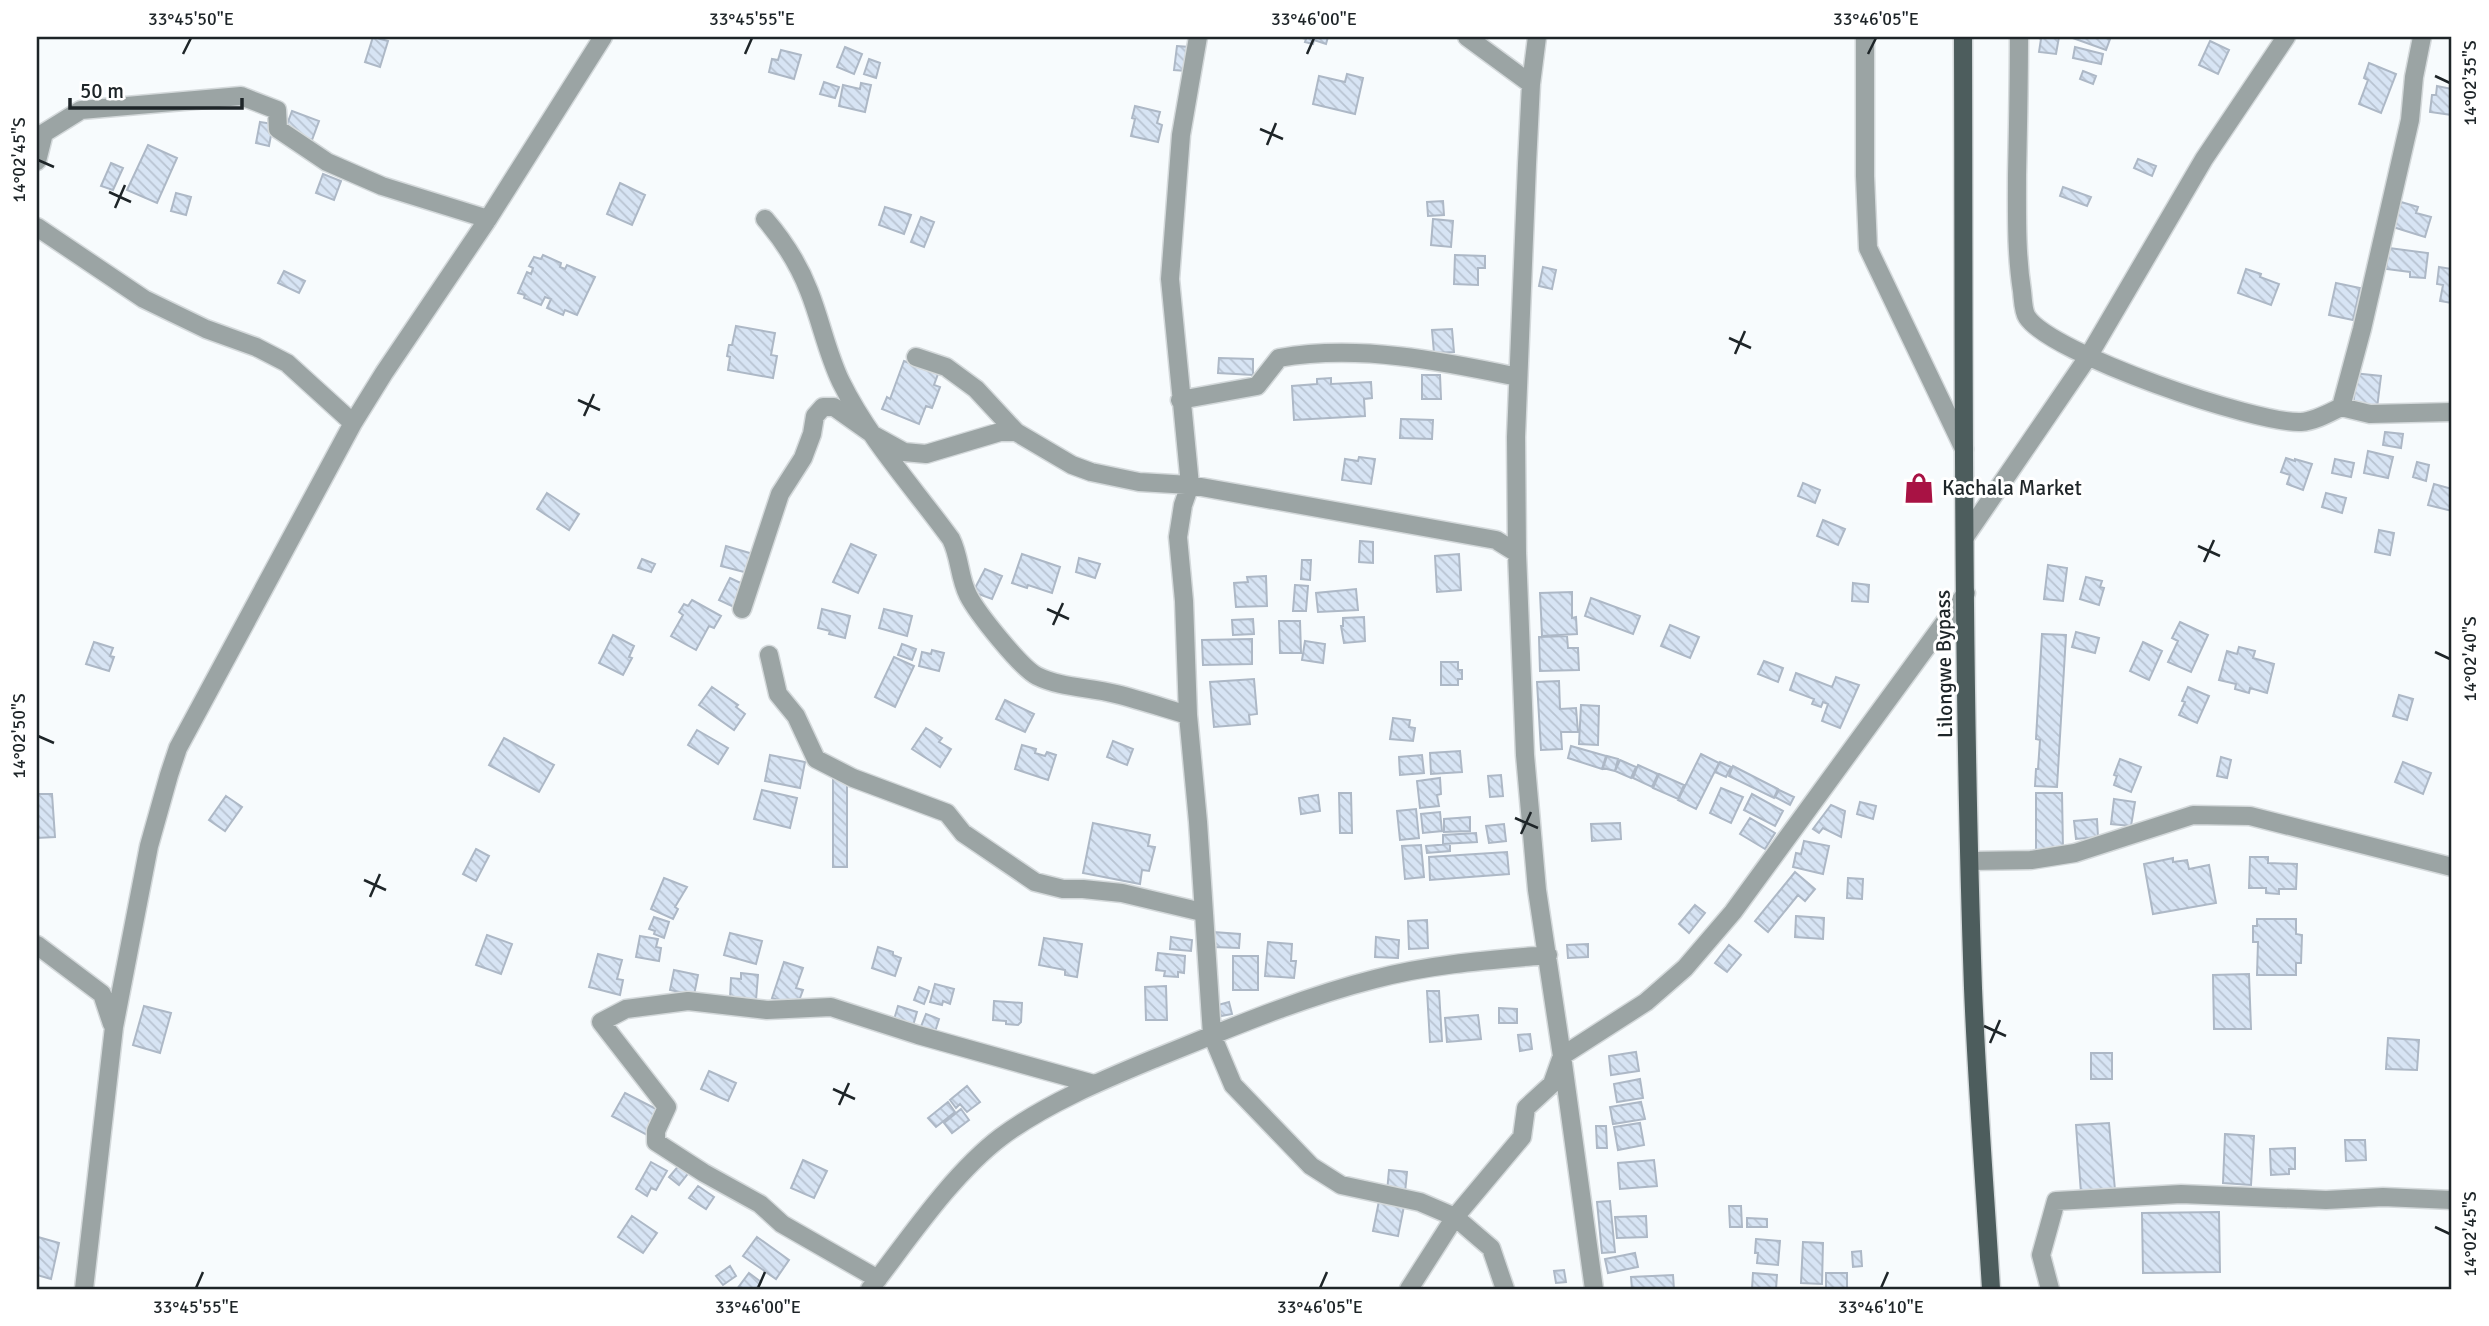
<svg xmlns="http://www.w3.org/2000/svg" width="2489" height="1326" viewBox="0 0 2489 1326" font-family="Signika,sans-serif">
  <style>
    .building { fill: url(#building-back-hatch); stroke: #adb8c6; stroke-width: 2 }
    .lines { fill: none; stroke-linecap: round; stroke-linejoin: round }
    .minor-casing { stroke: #d4d9db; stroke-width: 21 }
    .major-casing { stroke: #d4d9db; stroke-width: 21 }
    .minor { stroke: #9ba4a4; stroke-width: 18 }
    .major { stroke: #4d5d5d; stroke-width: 18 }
    .ticks { fill: none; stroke: #1e2528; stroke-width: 2.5 }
    .labels { text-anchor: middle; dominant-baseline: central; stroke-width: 6; stroke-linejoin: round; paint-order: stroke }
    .poi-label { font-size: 21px; fill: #1e2528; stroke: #fff; text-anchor: start }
    .street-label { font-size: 21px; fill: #1e2528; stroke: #fff }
    .neatline { fill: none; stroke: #1e2528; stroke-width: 2.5 }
    .ticks-label { font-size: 18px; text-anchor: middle; fill: #1e2528 }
  </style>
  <defs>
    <pattern id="building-back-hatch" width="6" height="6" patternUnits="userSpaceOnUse" patternTransform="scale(1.75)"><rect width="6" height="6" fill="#d7e4f4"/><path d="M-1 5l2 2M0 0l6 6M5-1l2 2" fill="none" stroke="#b8c3d1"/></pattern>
  </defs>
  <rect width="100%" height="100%" fill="#f7fbfd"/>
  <path class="building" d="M373 37 388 41 380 67 365 62Z
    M1299 37H1328L1326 44 1314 40 1313 44 1305 42 1306 39Z
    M2037 37H2059L2056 54 2039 52 2041 39Z
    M2070 37H2104L2110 39 2106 50Z
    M2210 41 2229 50 2218 74 2199 65Z
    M1177 46 1189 47 1186 71 1174 70Z
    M845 47 862 54 854 74 837 67Z
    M2075 47 2103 54 2101 64 2073 58Z
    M781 50 801 55 794 79 769 72 772 59 778 60Z
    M869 59 880 63 876 78 864 74Z
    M2369 63 2396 74 2381 113 2359 104 2368 80 2364 78Z
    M2083 71 2096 76 2093 84 2080 79Z
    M1347 74 1363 78 1355 114 1313 104 1319 76 1345 82Z
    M824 82 839 87 835 98 820 94Z
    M861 83 871 85 865 112 839 106 843 85 860 89Z
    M2437 86 2452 89V115L2430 112 2432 95H2436Z
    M1135 106 1160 112 1157 123 1162 125 1158 142 1131 136 1135 119 1132 118Z
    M292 111 319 121 312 140 285 130Z
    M260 122 273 124 269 146 256 143Z
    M148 145 177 158 157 203 127 190Z
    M2138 159 2156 166 2152 176 2134 168Z
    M111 163 123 168 113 190 101 186Z
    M323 174 341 181 334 200 316 193Z
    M620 183 645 195 632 225 607 214Z
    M2063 187 2091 197 2087 206 2060 196Z
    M176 193 191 197 186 215 171 211Z
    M1443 201 1444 215 1428 216 1427 202Z
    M2401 202 2418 207 2416 213 2431 217 2425 237 2393 227Z
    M885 207 911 215 904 234 879 225Z
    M921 217 934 222 924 247 911 242Z
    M1433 219 1453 221 1451 247 1431 245Z
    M2389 248 2428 253 2425 278 2410 277V272L2386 269Z
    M543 255 561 263 560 267 565 269 567 265 595 277 577 315 565 310 563 315 547 308 551 299 545 297 541 305 524 298 525 295 518 293 527 272 531 274 533 268 529 266 534 257 541 259Z
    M1455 255 1485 256V268H1478V285L1454 284Z
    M1543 267 1556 270 1552 289 1539 286Z
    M2439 267 2452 269V303L2440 301 2443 285 2437 284Z
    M2246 269 2261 274 2260 277 2279 284 2271 305 2238 293Z
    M284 271 305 281 299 293 278 283Z
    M2336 283 2360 288 2353 320 2329 315Z
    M736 326 775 333 771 355 777 356 773 378 728 370 730 357 727 356 729 345H732Z
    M1452 329 1454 352 1434 353 1432 330Z
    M1219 358 1253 359V375L1218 373Z
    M904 361 938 374 934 385 940 387 932 408 926 406 919 424 882 409 887 397 890 399Z
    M2353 373 2381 376 2377 408 2353 406 2355 390H2351Z
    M1422 375H1440L1441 399H1422Z
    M1331 378V384L1371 382 1372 398 1364 399 1365 416 1294 420 1292 386 1317 384V379Z
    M1401 419 1433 420 1432 439 1400 438Z
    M2385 432 2403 434 2401 448 2383 445Z
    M2368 451 2393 457 2388 478 2364 473Z
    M1359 457 1375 459 1371 484 1342 480 1345 459 1358 461Z
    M2286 458 2295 461V459L2312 464 2303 490 2287 484 2290 475 2281 472Z
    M2335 459 2354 463 2351 477 2332 473Z
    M2417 462 2429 465 2426 481 2413 477Z
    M1803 483 1820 490 1815 503 1798 496Z
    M2434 484 2452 489V511L2428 505Z
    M547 493 579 514 569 530 537 509Z
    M2326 493 2346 498 2342 513 2322 507Z
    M1823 520 1845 529 1838 545 1817 536Z
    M2379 530 2394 533 2390 555 2375 552Z
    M1360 541 1373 542V563L1359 562Z
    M851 544 876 555 858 593 833 582Z
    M726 546 753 554 748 573 721 566Z
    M1022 554 1060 567 1052 593 1028 585 1027 588 1012 583Z
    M1459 554 1461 590 1437 592 1435 556Z
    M1079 558 1100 564 1095 578 1076 572Z
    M642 559 655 564 651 572 638 568Z
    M1302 560H1311L1310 580 1301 579Z
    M2048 565 2067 568 2063 601 2044 599Z
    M985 569 1002 576 992 599 973 592Z
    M1266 576 1267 606 1236 607 1234 583 1248 582 1247 577Z
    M2086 577 2102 581 2100 587 2104 588 2099 605 2080 599Z
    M730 578 747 586 736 608 719 600Z
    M1853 583 1869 585 1868 602 1852 601Z
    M1295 585 1308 586 1306 611H1293Z
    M1356 589 1358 610 1318 612 1316 593Z
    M1572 592V618L1576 617 1577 634 1542 636 1540 593Z
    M1591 598 1640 616 1633 634 1585 616Z
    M692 600 721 616 714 628 709 626 696 650 671 636 683 615 679 612 684 604 688 606Z
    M822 609 850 616 845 638 829 634 830 631 818 628Z
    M884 609 912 616 907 636 879 628Z
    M1364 617 1365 641 1344 643 1341 626H1343V618Z
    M1253 619 1254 634 1233 635 1232 620Z
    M1279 621H1300L1301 653H1280Z
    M2180 622 2208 635 2191 672 2168 662 2178 641 2172 638Z
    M1670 625 1699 637 1690 658 1661 646Z
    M2076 632 2099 638 2095 653 2072 647Z
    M2042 634 2066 635 2057 787 2035 786 2036 769H2038L2040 740 2036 739Z
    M613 635 634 646 629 657 632 658 623 675 599 663Z
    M1567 636 1568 648H1578L1579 670 1540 671 1539 637Z
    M1252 639V664L1203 665 1202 640Z
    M1305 641 1325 644 1323 663 1302 660Z
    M94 642 113 648 110 656 114 657 109 671 86 664Z
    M2143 642 2162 651 2149 680 2130 671Z
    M902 644 916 649 912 660 898 655Z
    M2239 647 2255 651 2253 658 2274 664 2267 693 2250 688 2249 693 2235 689 2236 684 2219 680 2227 651 2237 654Z
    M932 650 944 653 939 671 919 666 922 652 931 654Z
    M894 657 914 666 895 707 875 697Z
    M1764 661 1783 668 1778 682 1758 674Z
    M1441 662H1458V670H1462V679H1458V685H1441Z
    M1796 673 1832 687 1836 677 1859 685 1840 728 1822 721 1828 704 1823 702 1821 707 1812 704 1814 699 1790 690Z
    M1254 679 1257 714 1249 715 1250 724 1214 727 1210 682Z
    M1559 681 1560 709 1576 708 1578 732H1561L1562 749 1541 750 1537 682Z
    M712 687 738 705 736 707 745 714 734 730 699 705Z
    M2188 687 2209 696 2197 723 2179 715 2185 702 2182 701Z
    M2399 695 2413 699 2407 720 2393 716Z
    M1005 700 1034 714 1025 732 996 719Z
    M1581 705 1599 706 1598 745 1579 744Z
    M1393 718 1410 720 1409 727 1415 728 1413 741 1390 739Z
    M926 728 942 738 939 742 951 749 940 767 912 749Z
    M697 730 728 748 718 764 688 745Z
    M504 738 554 765 539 792 489 765Z
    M1113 741 1133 749 1127 765 1107 757Z
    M1022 745 1036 749 1035 753 1045 756 1047 752 1056 755 1048 780 1015 769Z
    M1571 746 1606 756 1602 769 1568 758Z
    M1460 751 1462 772 1431 774 1430 753Z
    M1701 754 1719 763 1696 809 1678 800Z
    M770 755 805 762 800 788 765 781Z
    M1422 755 1424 773 1400 775 1399 757Z
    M1607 756 1618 759 1615 771 1603 768Z
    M2221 757 2231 760 2227 778 2217 776Z
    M2120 759 2141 767 2131 792 2114 785 2117 776 2114 775Z
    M1620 760 1636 767 1631 778 1615 771Z
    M1720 762 1731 767 1726 777 1715 772Z
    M2403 762 2431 773 2423 794 2395 782Z
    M1638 765 1658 774 1652 787 1633 778Z
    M1733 766 1778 789 1774 798 1729 776Z
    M1659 774 1684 785 1678 799 1653 788Z
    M1501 775 1503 796 1490 797 1488 776Z
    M1440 778 1441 794 1437 795 1439 806 1420 808 1417 781Z
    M833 779H847V867H833Z
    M1721 788 1743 797 1731 823 1710 813Z
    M762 790 797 798 790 828 754 819Z
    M1779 790 1794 797 1790 805 1775 797Z
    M1339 793H1351L1352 833H1340Z
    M2036 793H2062L2063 850H2036Z
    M37 794H52L55 837 37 838Z
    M1752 794 1783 811 1775 826 1744 810Z
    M1318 795 1320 811 1301 814 1299 798Z
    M226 796 242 807 225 831 209 820Z
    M2114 799 2135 802 2131 826 2111 824Z
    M1860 802 1876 806 1873 819 1857 814Z
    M1831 805 1845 811 1841 837 1823 828 1819 833 1813 829Z
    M1416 809 1419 838 1400 840 1397 811Z
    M1440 812 1442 831 1423 833 1421 814Z
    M1470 817V831L1444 832V819Z
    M1750 818 1775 833 1765 849 1740 834Z
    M2097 819 2098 837 2076 839 2074 821Z
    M1093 823 1150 835 1148 846 1155 847 1149 871 1142 870 1140 884 1083 873Z
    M1620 823 1621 839 1592 841 1591 824Z
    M1504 824 1506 841 1489 843 1486 826Z
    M1476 833 1477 842 1443 844V835Z
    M1804 841 1829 846 1823 874 1793 867 1796 853 1801 854Z
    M1450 844V851L1427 853 1426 846Z
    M1421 845 1424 877 1405 879 1402 846Z
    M476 849 489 856 476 881 463 874Z
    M1507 852 1509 874 1430 880 1429 857Z
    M2250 857H2268V863L2297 864 2296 889H2279V894L2266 893V888H2249Z
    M2173 858V862L2187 860 2189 869 2209 865 2216 903 2153 914 2144 864Z
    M1795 872 1815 889 1805 901 1798 895 1768 932 1755 921Z
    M664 878 687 887 675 907 678 909 673 919 651 909Z
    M1848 878 1863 879 1862 899 1847 898Z
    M1695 905 1705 913 1689 933 1679 924Z
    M1796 916 1824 918 1823 939 1795 937Z
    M654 917 669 922 664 938 654 934 655 931 649 929Z
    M2257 919H2296V934L2302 935 2301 963H2296V975H2257L2258 942H2253V926H2257Z
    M1427 920 1428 948 1409 949 1408 921Z
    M1213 932 1240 934 1239 948 1213 947Z
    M730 933 762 941 756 964 724 955Z
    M487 935 512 944 501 974 476 965Z
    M640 936 658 939 656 947 661 948 659 961 636 957Z
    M1171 937 1192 940 1191 951 1170 949Z
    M1376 937 1399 940 1398 958 1375 957Z
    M1044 938 1082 944 1077 977 1065 975V970L1039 965Z
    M1268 942 1292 944 1291 961H1296L1294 978 1265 976Z
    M1588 944V957L1568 958 1567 945Z
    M1729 945 1741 955 1727 972 1715 963Z
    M878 947 893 952V955L901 958 895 976 872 968Z
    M1158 953 1185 956 1184 973 1178 972V977L1164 976 1165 971 1156 970Z
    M598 954 622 960 617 979 623 980 620 995 589 987Z
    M1233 956H1258V990H1233Z
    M784 962 803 968 796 988 803 990 797 1006 772 998Z
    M674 970 698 975 694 995 670 990Z
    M741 973 758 975 756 1000 730 998 731 978 741 979Z
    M2249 974 2251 1029H2214L2213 975Z
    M935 984 954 989 950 1004 943 1001 942 1005 930 1002Z
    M1166 986 1167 1020H1146L1145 987Z
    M919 987 929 991 924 1004 914 1000Z
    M1427 991H1439L1442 1041 1430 1042Z
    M994 1001 1022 1003 1021 1022 1018 1025 1006 1024V1021L993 1020Z
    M1229 1002 1232 1014 1221 1016 1218 1005Z
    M144 1006 171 1013 160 1053 133 1045Z
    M898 1006 917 1012 912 1029 893 1023Z
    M1499 1008 1517 1009V1023H1499Z
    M926 1014 939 1019 934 1035 920 1029Z
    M1478 1015 1481 1039 1447 1042 1445 1018Z
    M1530 1034 1532 1049 1520 1051 1518 1035Z
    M2388 1038 2419 1040 2417 1070 2386 1069Z
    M1636 1052 1639 1071 1611 1075 1609 1056Z
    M2091 1053H2112V1079H2091Z
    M709 1071 736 1083 728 1101 701 1089Z
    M1640 1079 1643 1098 1617 1102 1614 1084Z
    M967 1086 980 1102 967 1112 960 1104 956 1108 950 1100Z
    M625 1093 660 1111 647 1135 612 1116Z
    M948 1102 955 1112 936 1127 928 1118Z
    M1641 1102 1645 1119 1613 1124 1610 1107Z
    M961 1109 969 1120 952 1133 944 1123Z
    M1640 1123 1644 1145 1618 1150 1614 1127Z
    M2109 1123 2115 1190 2081 1193 2076 1125Z
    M1596 1126H1606L1607 1148H1597Z
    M2225 1134 2254 1136 2251 1185 2223 1183Z
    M2345 1140H2365L2366 1160 2346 1161Z
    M2295 1148V1169H2289V1174L2271 1175 2270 1149Z
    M803 1160 827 1171 814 1198 791 1188Z
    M1654 1160 1657 1186 1620 1189 1618 1163Z
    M651 1162 667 1171 656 1190 651 1188 647 1196 636 1189Z
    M680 1164 690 1171 679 1185 669 1177Z
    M1389 1170 1407 1172 1405 1193 1387 1192Z
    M698 1186 714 1197 706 1209 689 1198Z
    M1379 1201 1404 1206 1398 1236 1373 1231Z
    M1610 1201 1615 1252 1602 1253 1597 1202Z
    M1729 1206H1741L1742 1227H1730Z
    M2219 1212 2220 1272 2143 1273 2142 1213Z
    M632 1216 657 1233 643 1253 618 1237Z
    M1646 1216 1647 1237 1617 1238 1615 1217Z
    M1747 1218 1767 1219V1227H1747Z
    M38 1237 59 1243 51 1279 37 1275Z
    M757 1237 789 1260 776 1279 743 1256Z
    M1756 1239 1780 1241 1778 1265 1757 1263 1758 1253H1755Z
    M1803 1242 1823 1243 1822 1284 1801 1283Z
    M1861 1251 1862 1266 1853 1267 1852 1252Z
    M1635 1253 1638 1267 1608 1273 1605 1259Z
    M730 1266 736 1276 723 1285 716 1276Z
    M1564 1270 1566 1282 1556 1283 1554 1271Z
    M749 1273 761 1282 756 1289H737Z
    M1753 1273 1777 1275 1776 1289H1752Z
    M1826 1273H1847V1289L1826 1288Z
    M1673 1275 1674 1289H1632L1631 1277Z"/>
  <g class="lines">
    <defs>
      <path id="minor" d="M1467 37 1531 84
        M1537 37 1531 84 1527 164 1516 437 1517 553 1525 755 1537 890 1562 1056 1594 1289
        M1865 37V176L1868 248 1964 449
        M2019 37C2019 83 2018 129 2017 175 2017 214 2016 252 2022 291 2023 299 2023 311 2027 317 2051 354 2256 424 2301 422 2315 421 2329 413 2341 407L2370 414 2452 412
        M37 161 44 133 81 110 241 96 277 110 278 129 327 162 382 186 488 219
        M765 219C783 240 799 265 809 291 821 321 827 353 841 382 869 439 914 488 951 539 960 557 959 577 968 595 977 613 1021 668 1037 676 1061 688 1090 687 1116 694 1140 700 1164 708 1188 715L1198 822 1212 1035 1233 1085 1311 1166 1341 1185 1420 1202 1455 1217 1491 1248 1505 1289
        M37 227 144 299 206 329 256 347 287 363 353 423
        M916 357 946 367 976 389 1016 432
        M1180 400 1257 386 1279 358C1358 344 1441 361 1518 377
        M2341 407 2362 329 2410 120 2414 77 2422 37
        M1965 537 2088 357 2204 159 2286 37
        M742 609 780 494 803 458 812 434 815 416 823 407H834L875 436 904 452 926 454 1000 432H1016L1072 465 1091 472 1139 482 1190 485 1496 540 1517 553
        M769 655 778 694 796 716 816 759 853 778 947 813 963 833 1035 882 1063 889H1083L1122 893 1202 912
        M1188 715 1184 601 1178 537 1183 505 1190 485 1170 279 1181 135 1198 37
        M1970 861 2031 860 2075 853 2193 815 2250 816 2452 867
        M37 945 102 994 112 1024
        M878 1279 782 1224 760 1204 704 1173 656 1142V1131L667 1107 601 1022 626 1009 688 1001 767 1010 831 1007 918 1035 1094 1084
        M84 1289 114 1027 149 846 169 775 178 748 353 423 384 373 488 219 603 37
        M870 1289C908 1240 952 1174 1001 1137 1047 1103 1103 1080 1156 1058 1228 1029 1300 998 1375 979 1431 964 1490 960 1548 955
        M1409 1289 1455 1217 1522 1137 1526 1108 1552 1084 1562 1056 1646 1002 1685 968 1733 912 1966 593
        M2050 1289 2041 1255 2056 1201 2181 1194 2326 1200 2383 1197 2452 1200"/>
      <path id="major" d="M1963 37C1964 354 1962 671 1973 988 1977 1088 1985 1189 1991 1289"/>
    </defs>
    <use href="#minor" class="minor-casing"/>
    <use href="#major" class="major-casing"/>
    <use href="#minor" class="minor"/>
    <use href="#major" class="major"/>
  </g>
  <path class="ticks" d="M183 54 191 38M745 54 752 38M1307 54 1314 38M1868 54 1876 38M2435 76 2450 83M1260 129 1283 139M1267 145 1276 123M38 160 54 167M109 192 131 202M115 208 125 185M1729 338 1751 348M1735 354 1745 331M578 400 600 410M584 416 594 394M2198 546 2220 556M2204 562 2214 540M1047 609 1069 619M1053 625 1063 603M2435 652 2450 659M38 736 54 743M1515 818 1538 828M1521 834 1531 812M364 880 386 890M370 897 380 874M1984 1026 2006 1036M1990 1043 2000 1020M833 1089 855 1099M839 1105 849 1083M2435 1227 2450 1234M196 1288 203 1272M758 1288 765 1272M1320 1288 1327 1272M1881 1288 1888 1272"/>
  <defs>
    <symbol id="shop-bare" viewBox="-9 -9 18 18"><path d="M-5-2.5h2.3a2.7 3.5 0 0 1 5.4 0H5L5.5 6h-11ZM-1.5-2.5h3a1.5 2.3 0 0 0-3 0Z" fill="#a81244" stroke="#fff" stroke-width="2.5" paint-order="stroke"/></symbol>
  </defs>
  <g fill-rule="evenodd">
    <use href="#shop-bare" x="1897" y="466" width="44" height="44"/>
  </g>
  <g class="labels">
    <g class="poi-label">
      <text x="1942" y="488">Kachala Market</text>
    </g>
    <g class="street-label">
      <text transform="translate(1944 664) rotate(-91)">Lilongwe Bypass</text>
    </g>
  </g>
  <rect width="2489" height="1326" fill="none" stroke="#ffffff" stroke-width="77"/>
  <path d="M70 98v10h172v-10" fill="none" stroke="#1e2528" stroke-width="3.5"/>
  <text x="80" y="98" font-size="21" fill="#1e2528" stroke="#ffffff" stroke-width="5" paint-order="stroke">50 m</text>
  <rect x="38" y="38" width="2412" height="1250" class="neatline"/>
  <g class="ticks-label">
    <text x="191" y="25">33°45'50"E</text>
    <text x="752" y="25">33°45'55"E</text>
    <text x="1314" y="25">33°46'00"E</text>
    <text x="1876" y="25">33°46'05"E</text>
    <text transform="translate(2470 83) rotate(-90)" y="6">14°02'35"S</text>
    <text transform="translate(19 160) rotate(-90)" y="6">14°02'45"S</text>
    <text transform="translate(2470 659) rotate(-90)" y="6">14°02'40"S</text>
    <text transform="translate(19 736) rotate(-90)" y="6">14°02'50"S</text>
    <text transform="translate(2470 1234) rotate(-90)" y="6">14°02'45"S</text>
    <text x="196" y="1313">33°45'55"E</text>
    <text x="758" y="1313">33°46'00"E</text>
    <text x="1320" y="1313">33°46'05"E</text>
    <text x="1881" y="1313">33°46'10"E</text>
  </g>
</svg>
